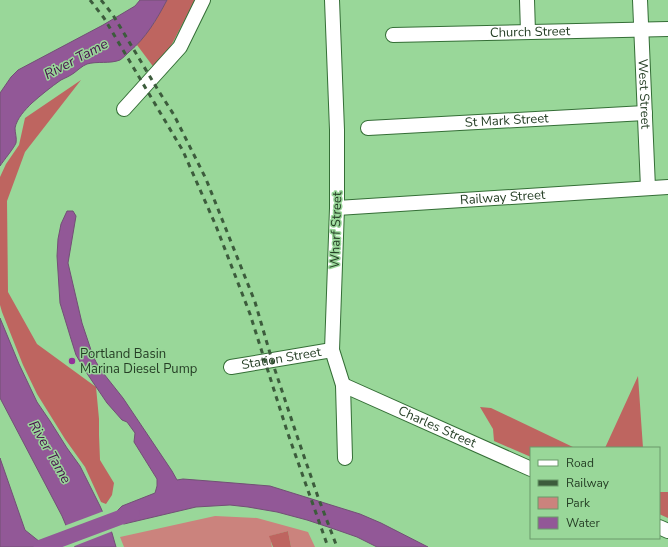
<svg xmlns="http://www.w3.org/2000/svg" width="668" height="547" viewBox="0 0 668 547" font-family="'Nunito Sans',sans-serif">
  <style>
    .green { fill: #cb837d }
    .forest { fill: #be6560 }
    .water { fill: #925897; stroke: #725075 }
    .pier { fill: #99d799 }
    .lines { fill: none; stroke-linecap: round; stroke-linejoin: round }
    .canal { stroke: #925897; stroke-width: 15 }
    .minor-casing { stroke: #346e36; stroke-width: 16 }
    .minor { stroke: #fff; stroke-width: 14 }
    .rail { stroke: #3c5c3c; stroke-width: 3; stroke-dasharray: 5 5; stroke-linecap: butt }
    .poi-dot { fill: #92329a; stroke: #99d799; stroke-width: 1.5 }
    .labels { text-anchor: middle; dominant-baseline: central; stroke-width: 3; stroke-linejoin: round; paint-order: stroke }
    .street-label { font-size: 13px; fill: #263f26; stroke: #99d799 }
    .poi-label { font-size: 13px; fill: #263f26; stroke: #99d799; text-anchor: start }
    .water-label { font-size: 14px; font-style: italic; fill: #470e4c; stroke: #99d799 }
  </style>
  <rect width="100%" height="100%" fill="#99d799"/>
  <path class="green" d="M215 516 257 518 308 532 315 547H291L288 531 270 536 272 547H124L120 537Z"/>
  <path class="forest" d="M167 0H195L172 44 155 69 137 45 154 23Z
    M81 80 25 152 7 201 8 292 37 344 96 387 99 419V435L100 460 114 483 112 495 106 504 101 502 85 467 65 439 37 394 23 365 2 312 0 305V177L6 164 19 145 25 118Z
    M638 376 643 448H605Z
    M480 407 491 408 575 448H531V457L494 441 493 429Z
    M659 492H668V518L659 514Z
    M288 531 291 547H273L269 536Z"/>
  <path class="water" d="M140 0H167C157 19 146 38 129 52 127 54 123 58 120 60 110 64 97 61 87 64 82 66 78 70 74 73 70 76 65 78 61 80 51 87 41 95 32 103 25 110 17 118 15 128 15 133 17 138 16 143 14 148 4 160 0 166V93L11 77 18 70 103 25 135 6Z
    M67 211H73L76 216 68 263 82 323 92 353 96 362 104 374 123 398 172 471 177 480 183 479 209 481 270 486 360 514 381 523 428 547H377L357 537 337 530 307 520 277 512 248 507 230 505 196 507 124 524 113 520 118 510 122 506 155 493 157 486V479L134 442 135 433 127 422 122 420 107 403 88 375 76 355 71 339 60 303 57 256 58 239 61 224Z
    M0 318 19 364 37 402 50 421 67 448 80 466 100 506 112 533 116 547H75L62 516 0 398Z
    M0 458 25 530 40 542 55 538 59 540 57 546 53 547H0Z"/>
  <path class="pier" d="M104 511 113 531 72 547 64 526Z"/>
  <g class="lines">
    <path class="canal" d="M41 547 132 513"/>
    <defs>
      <g id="minor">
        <path d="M332 0 337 130V208L332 350 343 385 345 458"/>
        <path d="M527 0 528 32"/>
        <path id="s1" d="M640 0 648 188"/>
        <path id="s2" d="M393 35 668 29"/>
        <path d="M124 109 180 47 203 0"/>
        <path id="s3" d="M368 128 645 113"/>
        <path id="s4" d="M337 208 668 187"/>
        <path id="s5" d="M231 367 332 350"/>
        <path id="s6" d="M343 385 531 469"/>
        <path d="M659 527 668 531"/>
      </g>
    </defs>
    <use href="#minor" class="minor-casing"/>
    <use href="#minor" class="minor"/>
    <path class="rail" d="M90 0 104 18 183 151 216 226 250 314 287 431 328 547
      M101 0 113 15 158 90 174 115 206 179 255 302 274 367 296 433 318 497 337 547"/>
  </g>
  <circle class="poi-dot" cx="72" cy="361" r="4"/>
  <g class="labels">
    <g class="street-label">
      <text stroke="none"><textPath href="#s2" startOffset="137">Church Street</textPath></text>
      <text stroke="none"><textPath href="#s1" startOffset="94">West Street</textPath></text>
      <text stroke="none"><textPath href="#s3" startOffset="139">St Mark Street</textPath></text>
      <text stroke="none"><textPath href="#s4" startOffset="166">Railway Street</textPath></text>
      <text transform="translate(336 230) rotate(-88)">Wharf Street</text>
      <text stroke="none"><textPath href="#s5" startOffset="51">Station Street</textPath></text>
      <text stroke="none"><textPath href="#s6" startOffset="103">Charles Street</textPath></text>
    </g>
    <g class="poi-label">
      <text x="80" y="354">Portland Basin<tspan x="80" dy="15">Marina Diesel Pump</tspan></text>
    </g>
    <g class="water-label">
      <text transform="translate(76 59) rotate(-28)">River Tame</text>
      <text transform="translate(50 452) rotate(60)">River Tame</text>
    </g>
  </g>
  <rect x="530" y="447" width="130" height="92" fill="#99d799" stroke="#6b9a6b"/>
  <rect x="538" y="460" width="20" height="6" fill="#ffffff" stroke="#6b9a6b"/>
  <text x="566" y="467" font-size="12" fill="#263f26">Road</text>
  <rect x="538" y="480" width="20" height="6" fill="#3c5c3c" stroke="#6b9a6b"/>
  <text x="566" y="487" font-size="12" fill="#263f26">Railway</text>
  <rect x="538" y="497" width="20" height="12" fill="#cb837d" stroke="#6b9a6b"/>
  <text x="566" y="507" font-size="12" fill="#263f26">Park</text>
  <rect x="538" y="517" width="20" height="12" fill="#925897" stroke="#6b9a6b"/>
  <text x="566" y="527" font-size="12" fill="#263f26">Water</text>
</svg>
